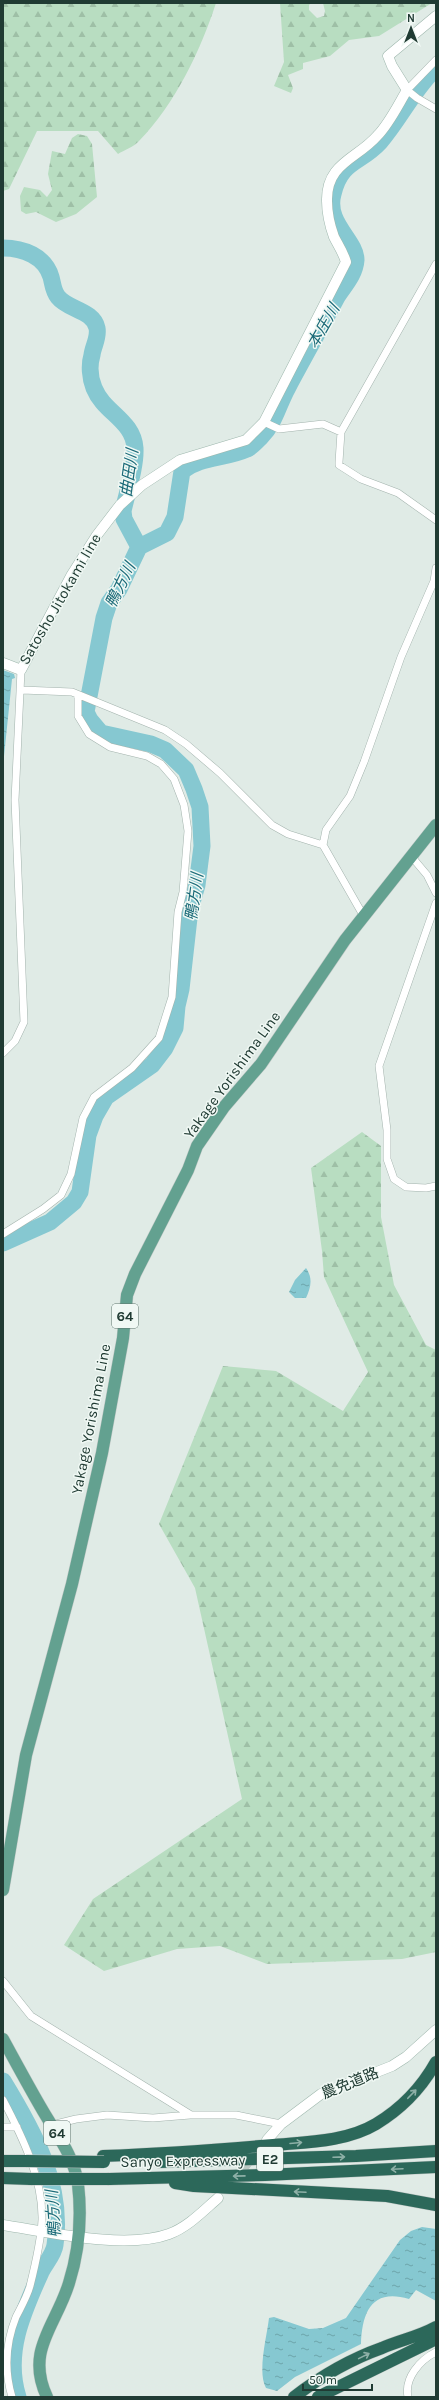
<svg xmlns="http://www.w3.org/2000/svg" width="439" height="2400" viewBox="0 0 439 2400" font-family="Karla,'Noto Sans JP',sans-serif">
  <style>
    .forest { fill: url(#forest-firs) }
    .water { fill: url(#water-ripples) }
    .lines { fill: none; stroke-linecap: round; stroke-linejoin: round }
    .river { stroke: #86c8d1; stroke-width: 17 }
    .secondary-tunnel { stroke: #bac8c2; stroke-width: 10; stroke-dasharray: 10 5; stroke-linecap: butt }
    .street-casing { stroke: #a3b3ad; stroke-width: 8 }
    .secondary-casing { stroke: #9eb7ad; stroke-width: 11 }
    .primary-casing { stroke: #c1c8c6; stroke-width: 13 }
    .highway-casing { stroke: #c1c8c6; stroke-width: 13 }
    .street { stroke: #fff; stroke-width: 7 }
    .secondary { stroke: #fff; stroke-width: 10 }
    .primary { stroke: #63a190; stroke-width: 12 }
    .highway { stroke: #2c685a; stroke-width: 12 }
    .highway-bridge-casing { stroke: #c1c8c6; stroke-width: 13; stroke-linecap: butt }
    .highway-bridge { stroke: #2c685a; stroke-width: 12 }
    .oneway { stroke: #8eb0a7 }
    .labels { text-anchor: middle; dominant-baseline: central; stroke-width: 3; stroke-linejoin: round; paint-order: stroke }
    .shield { fill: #f0f8f4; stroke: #5e746d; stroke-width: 1 }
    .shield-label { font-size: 14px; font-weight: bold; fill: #203b33 }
    .street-label { font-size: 15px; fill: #203b33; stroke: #f0f8f4 }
    .water-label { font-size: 16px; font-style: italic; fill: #1a6a78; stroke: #f0f8f4 }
  </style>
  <defs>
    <pattern id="forest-firs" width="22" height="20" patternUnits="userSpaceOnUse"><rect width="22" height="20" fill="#b8ddc1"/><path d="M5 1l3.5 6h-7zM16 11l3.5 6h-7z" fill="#9ebfa6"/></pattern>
    <pattern id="water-ripples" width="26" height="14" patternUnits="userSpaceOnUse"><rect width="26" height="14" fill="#86c8d1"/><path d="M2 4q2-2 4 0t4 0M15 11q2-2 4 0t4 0" fill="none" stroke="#6da4aa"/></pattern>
  </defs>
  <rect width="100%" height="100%" fill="#e0ebe6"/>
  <path class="forest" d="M3 3H216C200 52 175 104 139 141 134 147 124 150 118 154L98 131H37L9 189 3 191Z
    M280 3H311L309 5V10L317 18 324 16 325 11 323 3H432L379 36 349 40 330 56 303 63V69L288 75 293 88 291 93 274 86 284 62Z
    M78 134 87 136 92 144 97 197 76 214 56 222 36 212 26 214 21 211 20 196 24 187 40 190 47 197 52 190 48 174 52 151 65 154 72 138Z
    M362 1132 381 1146V1217L394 1285 426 1345 436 1350V1952L402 1959 267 1964 220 1946 177 1949 104 1971 64 1945 93 1899 242 1799 195 1588 159 1524 223 1366 276 1371 343 1411 368 1372 324 1277 322 1251 311 1168Z"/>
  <path class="water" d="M3 670 14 674 15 678 12 679 3 766Z
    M306 1268C313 1278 311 1287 306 1298H295L289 1292 295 1280Z
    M422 2227 436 2229V2301L416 2290 409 2299C372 2288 362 2312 361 2344L295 2377 277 2391 266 2388C257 2372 267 2336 269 2318L274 2317 309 2329 323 2328 346 2318 400 2240 411 2231Z"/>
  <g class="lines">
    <path class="river" d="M3 248C23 248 45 256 51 277 53 284 53 291 58 297 68 310 93 310 97 328 99 338 93 346 92 355 89 365 90 378 94 388 104 413 133 420 135 448 136 466 127 493 123 511L124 519 139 547
      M139 547 167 533 175 517 182 471C201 456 225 459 247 449 252 447 257 441 261 437 275 423 278 405 288 387 304 357 321 327 337 297 344 286 355 275 356 260 356 240 325 223 333 194 341 160 360 164 380 142 400 119 413 90 436 68
      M3 1243 50 1222 74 1202 80 1192 88 1135 95 1116 106 1097 152 1065 165 1048 175 1028 177 1006 181 989 190 909 197 885 202 846 200 807 194 789 186 770 165 750 151 744 101 733 90 720 86 712 104 618 109 603 119 589 139 547
      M3 2081C33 2130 64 2185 55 2245 54 2254 45 2264 41 2272 23 2312 4 2353 18 2397"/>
    <path class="secondary-tunnel" d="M233 2180 254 2155"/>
    <defs>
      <path id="street" d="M436 60 407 90 417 98 436 109
        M436 264 341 432 339 462V465L361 479 398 493 436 520
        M264 422 279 429 323 424 341 432
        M22 690 72 692 165 730 186 744 220 773 272 825 288 834 323 845 363 915
        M323 845 326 830 350 796 364 762 401 657 434 581 436 568
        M411 856 427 875 436 893
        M436 903 379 1066 387 1130V1159L394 1179 406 1187 426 1188 436 1186
        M3 1053 15 1041 24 1022 15 800 21 670
        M3 1234 43 1209 61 1195 71 1174 83 1118 94 1097 132 1068 159 1038 172 997 178 912 183 892 188 831 184 805 174 779 161 764 147 756 110 747 89 734 78 716V695
        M3 1981 31 2016 191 2115H236L281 2124
        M3 2100C22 2136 43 2179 42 2220 41 2241 35 2266 30 2286 27 2297 21 2307 16 2317 6 2342 4 2370 12 2397
        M52 2125 76 2119 107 2115 153 2118 190 2115
        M3 2127H17
        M408 2397C404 2378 420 2360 436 2352"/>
      <path id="secondary" d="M3 663 21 670 71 576 97 535 120 505 142 485 180 460 246 440 264 422 346 262C343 252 338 245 334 237 330 226 327 212 327 201 326 163 357 159 377 136 389 124 398 105 407 90L392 66 388 56 436 16
        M267 2140 281 2124 321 2094 392 2066 406 2057 436 2030
        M3 2225C49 2232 126 2250 169 2234 188 2227 203 2211 218 2198"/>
      <path id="primary" d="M3 1890 26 1755 72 1584 102 1453 123 1338 127 1295 135 1274 188 1170 197 1146 224 1107 261 1064 345 940 436 825
        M3 2039C16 2063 29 2087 43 2111 57 2135 74 2156 78 2184 82 2218 79 2251 69 2283 56 2326 25 2350 47 2397"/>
      <path id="highway" d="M103 2156C160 2154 216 2150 273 2145 306 2142 346 2142 376 2124 401 2109 422 2087 436 2062
        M3 2161H26
        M159 2162 356 2156 436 2151
        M3 2178 31 2179
        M109 2179 265 2175 436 2167
        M175 2183 194 2186 387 2196 436 2205
        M294 2397C320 2377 351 2359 382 2348 400 2340 418 2337 436 2327
        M318 2397 436 2339"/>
    </defs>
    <use href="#street" class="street-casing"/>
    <use href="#secondary" class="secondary-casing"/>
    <use href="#primary" class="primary-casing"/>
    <use href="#highway" class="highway-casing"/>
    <use href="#street" class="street"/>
    <use href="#secondary" class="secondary"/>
    <use href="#primary" class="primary"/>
    <use href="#highway" class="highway"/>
    <defs>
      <path id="highway-bridge" d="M26 2161 104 2162
        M31 2179H109"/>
    </defs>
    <use href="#highway-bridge" class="highway-bridge-casing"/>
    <use href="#highway-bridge" class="highway-bridge"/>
  </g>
  <defs><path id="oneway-shaft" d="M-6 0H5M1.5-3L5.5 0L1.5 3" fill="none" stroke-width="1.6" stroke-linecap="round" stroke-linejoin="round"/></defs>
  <g class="oneway">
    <use href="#oneway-shaft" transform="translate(412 2094) rotate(-46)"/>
    <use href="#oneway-shaft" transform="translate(296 2143) rotate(-5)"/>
    <use href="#oneway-shaft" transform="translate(339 2157) rotate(-2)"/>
    <use href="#oneway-shaft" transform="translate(397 2169) rotate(177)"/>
    <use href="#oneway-shaft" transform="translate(239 2176) rotate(179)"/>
    <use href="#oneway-shaft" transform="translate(300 2192) rotate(-177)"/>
    <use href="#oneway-shaft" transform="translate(364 2356) rotate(-26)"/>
  </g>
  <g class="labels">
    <g class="shield">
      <rect x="112" y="1304" width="26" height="24" rx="3"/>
      <rect x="44" y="2121" width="26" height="24" rx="3"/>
      <rect x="257" y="2147" width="26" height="24" rx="3"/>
    </g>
    <g class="shield-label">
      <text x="125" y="1316">64</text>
      <text x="57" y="2133">64</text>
      <text x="270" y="2159">E2</text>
    </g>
    <g class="street-label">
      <text transform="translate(60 599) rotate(-60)">Satosho Jitokami line</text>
      <text transform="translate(232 1075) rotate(-54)">Yakage Yorishima Line</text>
      <text transform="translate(91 1419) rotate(-79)">Yakage Yorishima Line</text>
      <text transform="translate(350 2083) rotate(-22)">農免道路</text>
      <text transform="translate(183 2161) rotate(-1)">Sanyo Expressway</text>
    </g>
    <g class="water-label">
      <text transform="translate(323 326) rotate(-60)">本庄川</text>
      <text transform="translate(129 473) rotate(-82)">曲田川</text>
      <text transform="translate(120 585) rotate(-64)">鴨方川</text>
      <text transform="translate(194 897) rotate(-82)">鴨方川</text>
      <text transform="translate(53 2214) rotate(-94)">鴨方川</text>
    </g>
  </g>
  <rect width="439" height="2400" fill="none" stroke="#203b33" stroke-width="8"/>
  <g transform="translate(411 28)" stroke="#f0f8f4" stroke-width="3" paint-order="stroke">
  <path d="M0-3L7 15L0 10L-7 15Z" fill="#203b33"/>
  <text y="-6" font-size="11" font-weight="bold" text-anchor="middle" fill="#203b33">N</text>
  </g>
  <path d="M303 2384v6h69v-6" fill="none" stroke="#203b33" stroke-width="2"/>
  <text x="309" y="2384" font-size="12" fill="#203b33" stroke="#f0f8f4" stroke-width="3" paint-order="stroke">50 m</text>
</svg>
